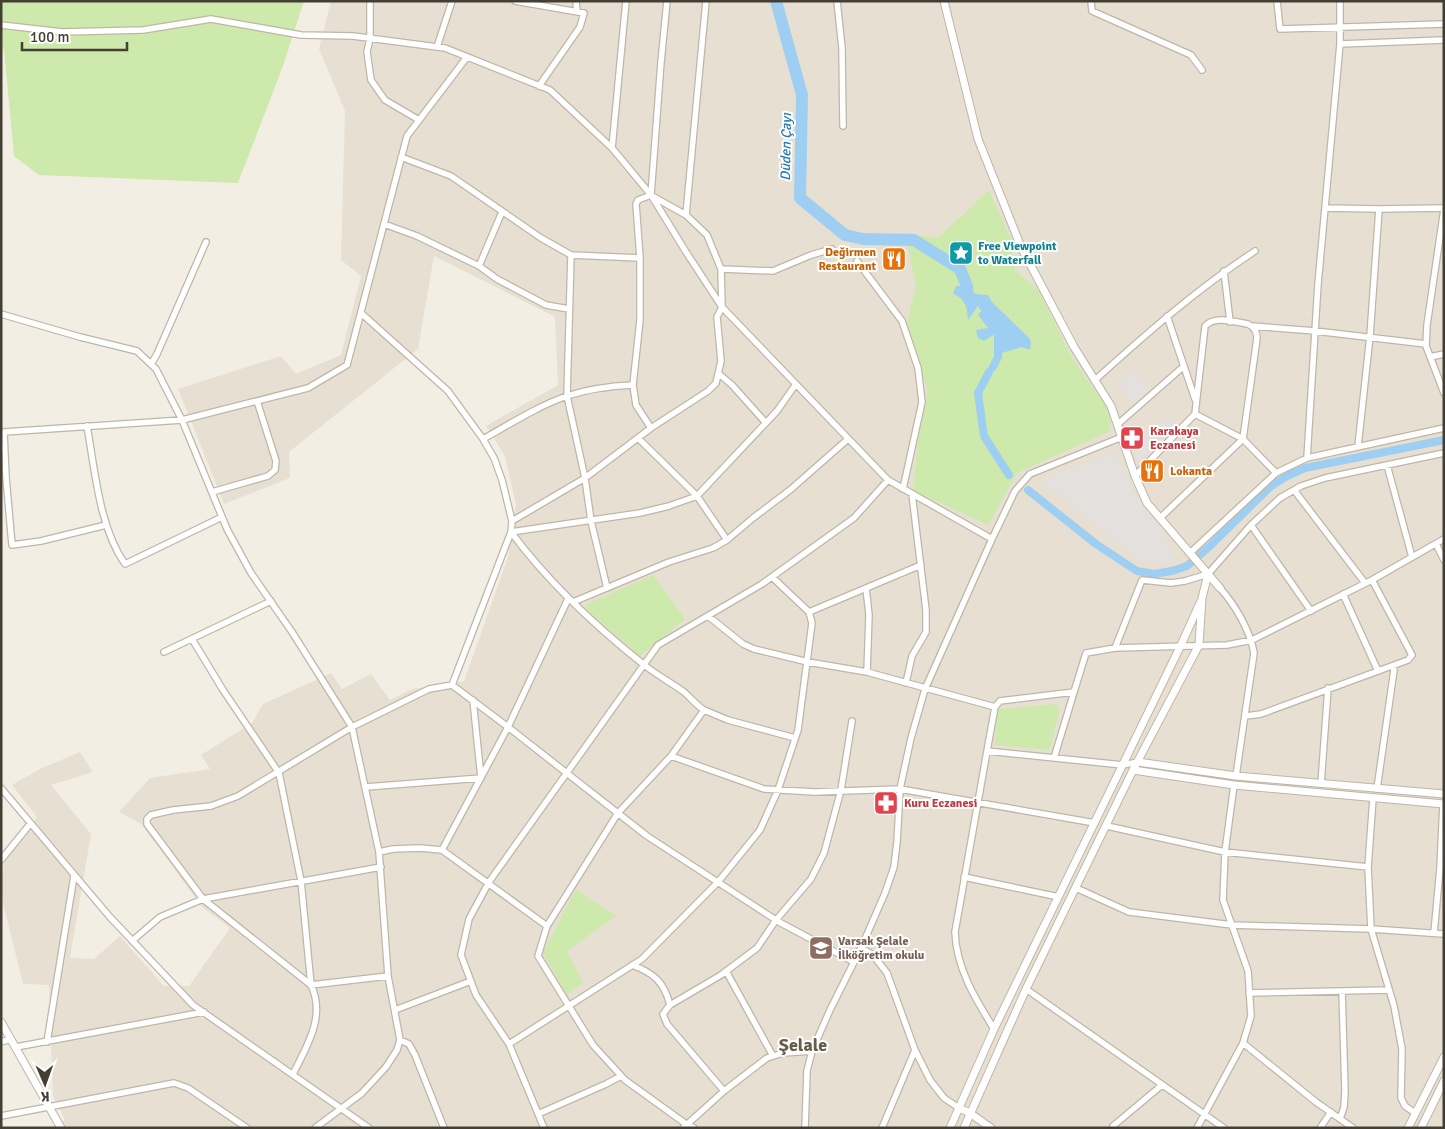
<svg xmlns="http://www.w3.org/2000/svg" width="1445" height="1129" viewBox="0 0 1445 1129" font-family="Signika,sans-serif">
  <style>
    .residential { fill: #e7e0d2 }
    .green { fill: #cde9ab }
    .parking { fill: #e3e0dd }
    .water { fill: #9ecff2 }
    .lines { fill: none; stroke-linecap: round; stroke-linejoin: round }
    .canal { stroke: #9ecff2; stroke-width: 8 }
    .river { stroke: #9ecff2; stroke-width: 12 }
    .minor-casing { stroke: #beb6a7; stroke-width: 8 }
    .tertiary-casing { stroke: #beb6a7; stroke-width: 9 }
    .minor { stroke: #fff; stroke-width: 5.5 }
    .tertiary { stroke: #fff; stroke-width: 7 }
    .labels { text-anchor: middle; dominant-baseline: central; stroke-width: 4; stroke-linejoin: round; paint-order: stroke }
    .culture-label { font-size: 12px; font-weight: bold; fill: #0d838f; stroke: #fff; text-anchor: start }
    .food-label { font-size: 12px; font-weight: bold; fill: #c56008; stroke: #fff; text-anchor: end }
    .health-label { font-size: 12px; font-weight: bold; fill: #be3a42; stroke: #fff; text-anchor: start }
    .education-label { font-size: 12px; font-weight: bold; fill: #785e54; stroke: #fff; text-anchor: start }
    .water-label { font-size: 14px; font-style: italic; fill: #2a79b3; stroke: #fff }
    .district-label { font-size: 18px; font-weight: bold; fill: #685c4b; stroke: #fff }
  </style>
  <rect width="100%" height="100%" fill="#f3eee4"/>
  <path class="residential" d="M331 1H1444V1128H50L65 1120 53 1096 49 985 23 984 1 895V868L37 817 12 785 40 769 80 752 93 772 51 785 91 834 70 958 94 959 120 936 164 986H189L230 928 202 907 141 824 119 812 150 778 210 769 201 755 252 723 263 704 331 673 342 689 371 674 390 700 412 689 464 681 508 557 516 505 505 456 486 426 558 385 555 317 434 256 418 349 289 452 290 478 224 504 178 389 281 356 296 374 341 355 361 276 341 260 345 111 319 49Z"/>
  <path class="green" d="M1 1H304L283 66 238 183 39 175 14 156 4 49H1Z
    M989 190 1011 239 1015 271 1039 291 1072 358 1111 414 1110 431 1017 473 988 525 913 490 918 441 928 392 907 322 916 286 905 233 938 238Z
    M653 575 685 619 640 656 586 609 587 604Z
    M1056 704 1060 709 1051 745 1048 750 995 745 997 709Z
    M576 889 616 916 567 951 583 983 567 995 543 953Z"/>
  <path class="parking" d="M1135 370 1150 389 1132 403 1118 386Z
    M1170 416 1180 426 1139 465 1132 446Z
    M1114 454 1143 506 1157 523 1176 561 1150 564 1132 555 1041 479Z"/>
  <path class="water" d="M956 286H967L972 294 988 295 992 302 1029 338 1031 342 1030 350 1022 347 998 354 997 351 1001 341 998 332 984 341 978 338 976 330 988 328 978 315 981 311 978 306 968 320C967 306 966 299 953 294Z"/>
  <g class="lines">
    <path class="canal" d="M993 367 998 357V323
      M989 372 978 393 984 436 1009 475
      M1028 490 1096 544 1137 571 1154 574 1172 571 1187 566 1210 546 1271 486 1287 476 1305 468 1444 440"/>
    <path class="river" d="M776 1 802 95 800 198 845 235 863 239 914 240 960 269 967 286 968 298 973 299"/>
    <defs>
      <path id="minor" d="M370 1V38L367 52 371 80 385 100 419 120
        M515 1 584 13 580 27 539 86
        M576 1 577 12
        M837 1 842 48 843 126
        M1091 1 1092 11 1191 55 1202 70
        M1277 1 1280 29 1444 24
        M1 25 62 32 143 30 211 19 301 35 353 36 445 48 550 90 612 148 651 195 686 252 722 307 888 480 992 539
        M1340 44 1444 40
        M437 47 452 1
        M612 148 626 1
        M401 157 451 176 541 238 571 255 640 258
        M651 195 638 200 636 204 640 258V320L633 385 636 405 651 428
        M651 195 661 62 667 1
        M1325 208 1379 209 1444 208
        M1444 209 1427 325 1426 346 1444 393
        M686 215 706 1
        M384 224 417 236 479 266 497 279 546 305 569 309
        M571 255 567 396 585 478 591 521 607 588
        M857 261 902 321 918 368 922 402 903 489
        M479 266 502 212
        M721 269 773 271 811 255 832 249
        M1224 271 1230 322
        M361 313 448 391 483 439 494 458 502 480 512 521 511 532 452 685
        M1 314 80 337 137 351 156 369 182 420 227 529 251 573 292 632 352 727 379 852 388 976 400 1040 397 1050 386 1067 362 1093 315 1128
        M1167 316 1195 399
        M1252 326 1315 331 1426 344
        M1430 357 1444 354
        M151 364 157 354 206 242
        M719 374 732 385 766 423
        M1095 380C1146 334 1197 289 1255 251
        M1195 414 1243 439 1276 473
        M1118 424 1184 366
        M87 426C95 470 99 527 125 564L222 517
        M638 438 697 496 727 540
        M483 439C510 424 538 406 567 396 588 389 611 386 633 385
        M1358 446 1370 336 1379 209
        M1307 458 1318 284 1340 44V1
        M1387 465 1412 557
        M1135 476 1195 414 1205 326C1215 315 1235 322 1248 324 1254 327 1257 331 1257 338L1243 439 1160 518
        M1294 490 1365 583
        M212 492 268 476 275 470 276 461 257 401
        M512 521 585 478 651 428 708 391 716 383 721 361 717 317 722 307 721 269 707 235 686 215 652 196
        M106 525 41 541 12 545 6 477 4 432 182 420 308 388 347 365 407 136 467 57
        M1251 525 1311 611
        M511 532C548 582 594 625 643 664 655 674 670 682 684 692 691 698 696 705 704 710L671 756 618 813 547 926 538 956 593 1045 625 1080 686 1124 694 1128
        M511 532 640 513 669 506 697 496 777 411 796 384
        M1436 544 1444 560
        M1191 552 1276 473 1307 458 1444 428
        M866 588 869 615 867 672
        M1220 588C1235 605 1250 630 1254 653L1236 776
        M1343 594 1378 671
        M573 602 669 562 713 548 727 540 753 518 790 490 848 439
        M809 612 921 565
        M708 616 743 644 754 649 808 662 867 672 995 707
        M192 639 223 690 279 773 301 881 311 985 388 976
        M1115 648 1142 580 1171 583 1185 581 1208 574 1251 525 1280 498 1301 486 1325 478 1444 453
        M164 652 271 601
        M906 683 912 656 926 632V610L912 494
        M704 710 728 720 795 738
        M1246 716 1261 714 1408 660 1412 655 1372 580
        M987 751 955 932C956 968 976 1000 994 1029
        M671 756 764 789 815 792 900 789 1095 823
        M1054 758 1074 692
        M1138 762 1123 765 987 751 995 707 1000 701 1074 692 1086 653 1115 648 1227 645 1252 640 1372 580 1444 539
        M1321 784 1328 688
        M366 787 481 778 473 700
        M1 788 109 916 193 1005 369 1128
        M1377 789 1394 670 1393 666
        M1373 798 1368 867 1371 929 1394 1006 1402 1049 1401 1098 1405 1106 1415 1113
        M1107 826 1225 852 1368 867
        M442 850 508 727 568 599
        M379 852 393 849 420 848 442 850 547 926
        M1 860 30 824
        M964 877 1059 897
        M1076 888 1129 912 1232 925 1371 929 1444 934
        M1434 933 1440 868 1443 804
        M132 941 160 917 203 899 381 867
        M861 948 873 955 887 973 915 1050 930 1080 944 1098 959 1108
        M632 965C654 973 664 982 670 1005
        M726 971 773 1056
        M1026 989 1224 1128
        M1249 993 1389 990
        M395 1010 471 981
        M400 1040 409 1044 415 1055 444 1128
        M1 1042 11 1039
        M47 1042 74 876
        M1243 1043 1316 1102 1353 1128
        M509 1044 476 995 461 955 469 919 489 882 658 645 762 584 854 518 888 480
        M16 1047 204 1012
        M293 1074C307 1046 326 1016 311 985L203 899 147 824V819L151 815 173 810 211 806 238 796 352 727 429 689 452 685 508 727 647 836 779 922 854 962
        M724 1091 667 1024 663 1014 670 1005 721 975 757 948 776 920 811 879 824 853 841 790 852 721
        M538 1114 606 1084 621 1076
        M1 1116 174 1083 188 1088 247 1128
        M1340 1119 1344 1107 1345 1091 1342 991
        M1113 1126 1162 1085
        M544 1128 509 1044 642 959 718 882 760 830 778 790 798 730 812 623 809 612 772 577
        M683 1128 724 1091 767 1058 783 1053 812 1051
        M805 1128 807 1071 812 1051 830 1010 861 948 885 893 894 867 897 842 900 789 911 738 925 689 992 539 1015 491 1030 474 1122 437
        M882 1128 915 1050
        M1197 1128 1243 1043 1251 1016 1248 971 1223 900 1225 852 1234 785
        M1320 1128 1331 1112"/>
      <path id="tertiary" d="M944 1 978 139 1021 247 1074 347 1111 406 1135 476 1147 503 1220 588
        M1138 762 1236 776 1444 794
        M1133 770 1234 785 1444 804
        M1 1022 61 1128
        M959 1108 970 1113 991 1128
        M950 1128 994 1029 1181 645 1200 603
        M964 1128 1026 989 1133 770 1199 645 1202 598 1208 574
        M1408 1128 1444 1057
        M1421 1128 1444 1081"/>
    </defs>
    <use href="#minor" class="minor-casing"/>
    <use href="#tertiary" class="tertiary-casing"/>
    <use href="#minor" class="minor"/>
    <use href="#tertiary" class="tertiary"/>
  </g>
  <defs>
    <symbol id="sight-square" viewBox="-11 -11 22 22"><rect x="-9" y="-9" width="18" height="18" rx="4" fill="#0f9aa8" stroke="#fff"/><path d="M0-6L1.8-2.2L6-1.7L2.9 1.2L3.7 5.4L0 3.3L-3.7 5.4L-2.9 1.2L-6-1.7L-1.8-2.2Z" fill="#fff"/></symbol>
    <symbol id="restaurant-square" viewBox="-11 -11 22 22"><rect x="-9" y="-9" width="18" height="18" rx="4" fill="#e8710a" stroke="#fff"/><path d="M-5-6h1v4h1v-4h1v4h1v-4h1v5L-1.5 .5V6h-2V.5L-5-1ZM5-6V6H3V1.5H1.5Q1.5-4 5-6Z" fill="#fff"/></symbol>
    <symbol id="pharmacy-square" viewBox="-11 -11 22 22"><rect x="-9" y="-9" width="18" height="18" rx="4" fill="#e0444e" stroke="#fff"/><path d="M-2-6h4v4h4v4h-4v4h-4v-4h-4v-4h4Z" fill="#fff"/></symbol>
    <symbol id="school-square" viewBox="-11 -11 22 22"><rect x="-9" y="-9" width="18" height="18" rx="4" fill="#8d6e63" stroke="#fff"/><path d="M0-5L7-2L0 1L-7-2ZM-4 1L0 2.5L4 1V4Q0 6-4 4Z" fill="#fff"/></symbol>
  </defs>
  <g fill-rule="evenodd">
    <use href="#sight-square" x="947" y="239" width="28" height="28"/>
    <use href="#restaurant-square" x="880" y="245" width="28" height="28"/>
    <use href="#pharmacy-square" x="1118" y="424" width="28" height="28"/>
    <use href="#restaurant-square" x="1138" y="457" width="28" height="28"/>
    <use href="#pharmacy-square" x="872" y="789" width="28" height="28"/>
    <use href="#school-square" x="807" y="934" width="28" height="28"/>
  </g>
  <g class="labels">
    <g class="culture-label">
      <text x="978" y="246">Free Viewpoint<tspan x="978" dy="14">to Waterfall</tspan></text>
    </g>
    <g class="food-label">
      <text x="876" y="252">Değirmen<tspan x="876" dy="14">Restaurant</tspan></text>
      <text x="1170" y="471" text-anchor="start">Lokanta</text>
    </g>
    <g class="health-label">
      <text x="1150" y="431">Karakaya<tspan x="1150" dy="14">Eczanesi</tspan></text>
      <text x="904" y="803">Kuru Eczanesi</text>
    </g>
    <g class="education-label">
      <text x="838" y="941">Varsak Şelale<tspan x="838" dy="14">İlköğretim okulu</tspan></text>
    </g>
    <g class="water-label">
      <text transform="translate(786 147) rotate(-89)">Düden Çayı</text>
    </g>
    <g class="district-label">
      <text x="803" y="1045">Şelale</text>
    </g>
  </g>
  <rect width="1445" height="1129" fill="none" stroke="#453e34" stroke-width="5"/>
  <g transform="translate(45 1084) rotate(178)" stroke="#ffffff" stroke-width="4" paint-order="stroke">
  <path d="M0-4L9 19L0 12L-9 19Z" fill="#453e34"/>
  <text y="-8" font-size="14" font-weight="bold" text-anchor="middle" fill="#453e34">K</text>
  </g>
  <path d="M22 42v8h105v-8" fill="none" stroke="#453e34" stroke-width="2.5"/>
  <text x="30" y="42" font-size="15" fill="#453e34" stroke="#ffffff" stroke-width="4" paint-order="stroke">100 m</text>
</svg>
